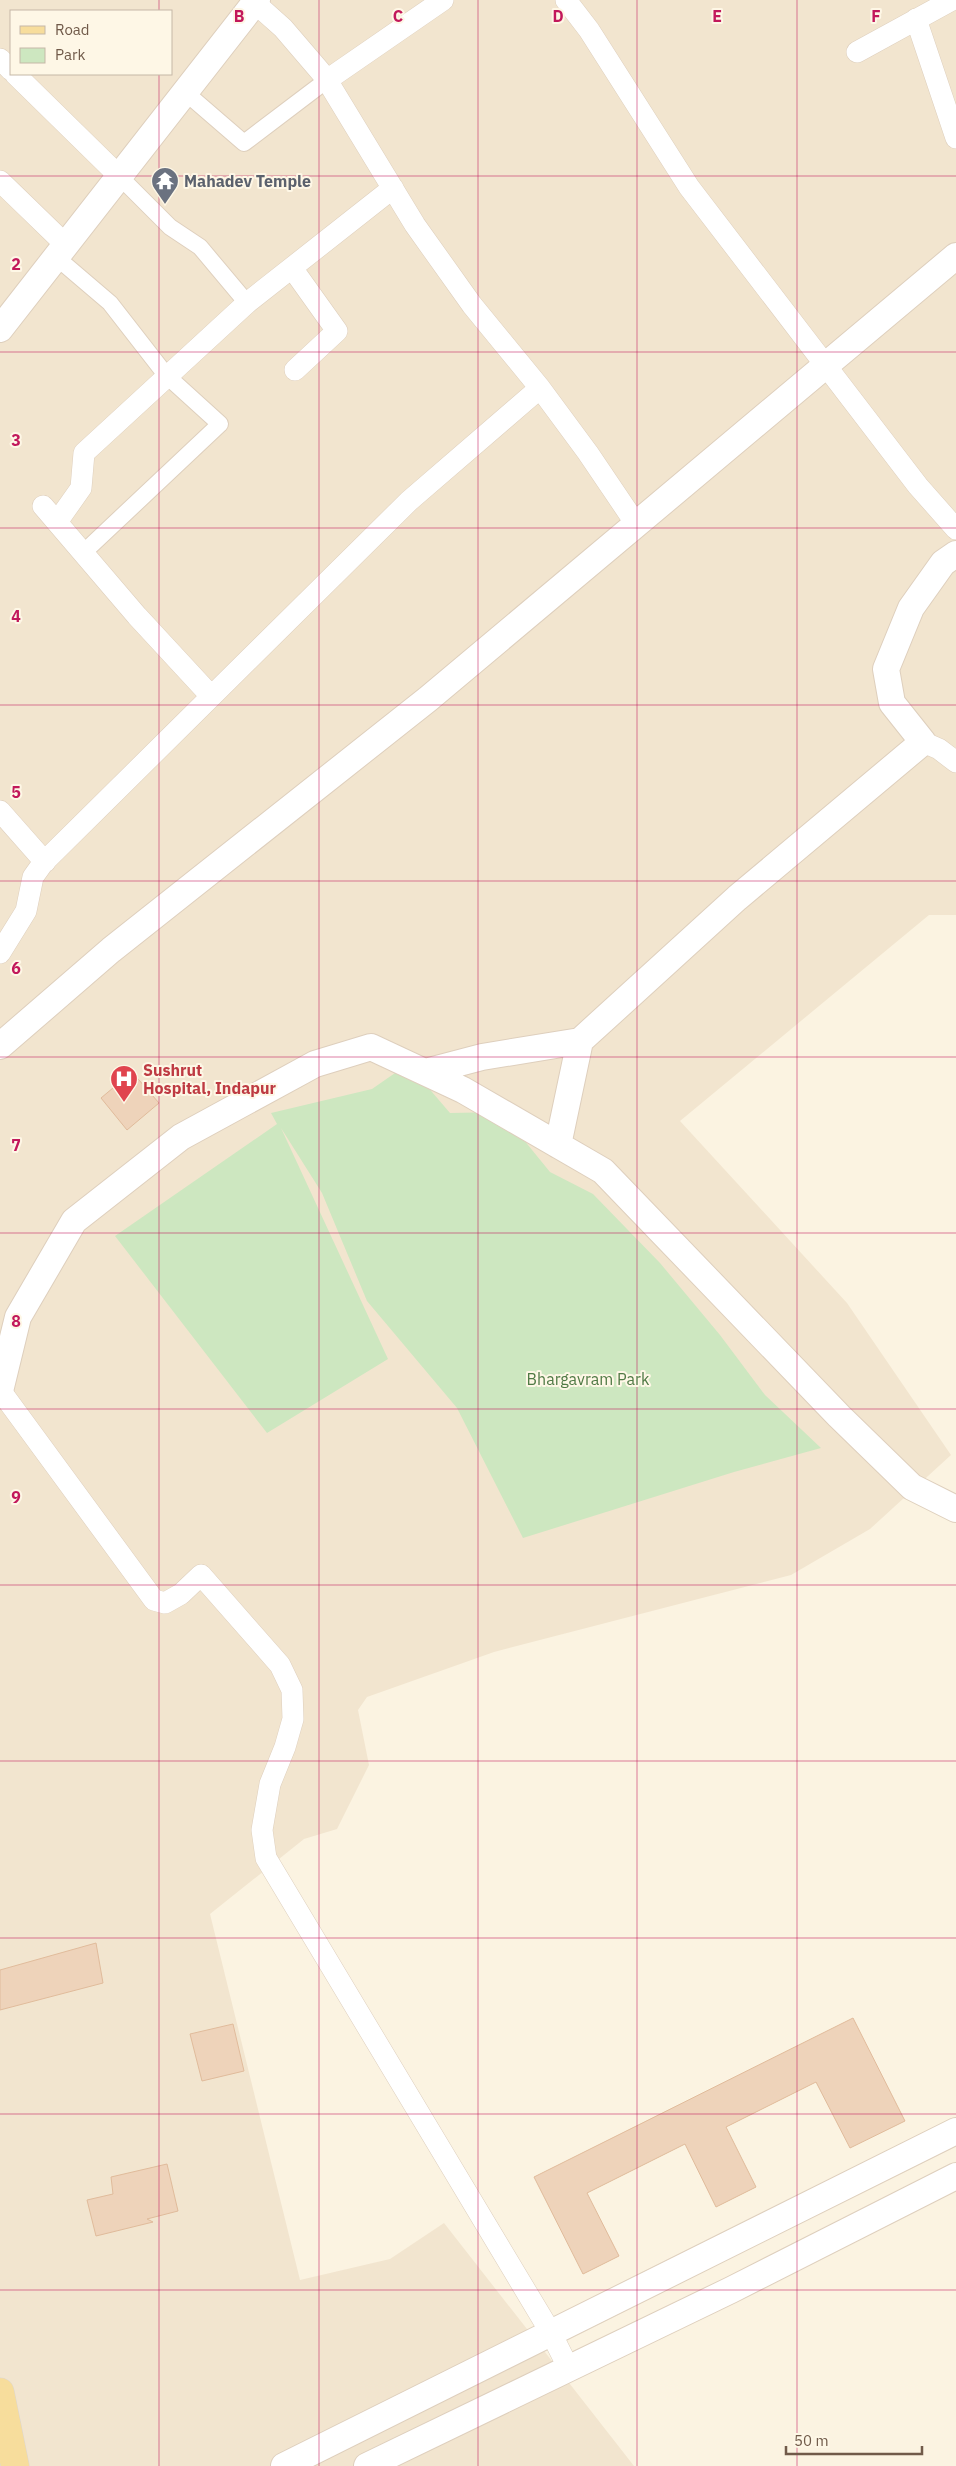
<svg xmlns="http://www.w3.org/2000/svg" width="956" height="2466" viewBox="0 0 956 2466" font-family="'IBM Plex Sans',sans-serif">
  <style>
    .residential { fill: #f2e5cf; fill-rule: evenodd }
    .green { fill: #cde7c0 }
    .building { fill: #eed3ba; stroke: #e0bb9b }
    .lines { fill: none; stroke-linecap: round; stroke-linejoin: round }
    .pedestrian-casing { stroke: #decfbd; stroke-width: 18 }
    .minor-casing { stroke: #decfbd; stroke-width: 22 }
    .tertiary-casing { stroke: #decfbd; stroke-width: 28 }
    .primary-casing { stroke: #ddd7d3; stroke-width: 29 }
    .pedestrian { stroke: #fff; stroke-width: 16 }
    .minor { stroke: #fff; stroke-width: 21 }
    .tertiary { stroke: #fff; stroke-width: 26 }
    .primary { stroke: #f7dd9c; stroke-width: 28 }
    .grid { fill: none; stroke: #c2185b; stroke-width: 1; stroke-opacity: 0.55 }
    .labels { text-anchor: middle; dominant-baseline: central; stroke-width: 4; stroke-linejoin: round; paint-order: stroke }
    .worship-label { font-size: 16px; font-weight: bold; fill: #5b616d; stroke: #fef7e6; text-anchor: start }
    .health-label { font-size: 16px; font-weight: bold; fill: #be3a42; stroke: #fef7e6; text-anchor: start }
    .park-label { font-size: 16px; fill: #507a45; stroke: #fef7e6 }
    .grid-label { font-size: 16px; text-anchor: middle; font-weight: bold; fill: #c2185b; stroke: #fef7e6; stroke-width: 4; stroke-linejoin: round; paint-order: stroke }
  </style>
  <rect width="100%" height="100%" fill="#fbf3e1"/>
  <path class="residential" d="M0 0H956V915H929L680 1121 847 1303 951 1455 870 1529 791 1575 494 1652 367 1697 358 1710 369 1765 337 1829 304 1839 210 1914 300 2280 390 2259 444 2223 634 2466H0ZM11 11H171V74H11Z"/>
  <path class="green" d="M408 1064 450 1113 501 1112 550 1172 593 1194 660 1263 720 1335 765 1395 821 1448 734 1472 523 1538 457 1408 367 1301 322 1193 281 1128 388 1359 267 1433 115 1236 277 1124 271 1113 372 1089Z"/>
  <path class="building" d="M132 1072 159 1103 127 1130 101 1098Z
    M96 1943 103 1983 0 2010V1970Z
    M853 2018 905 2121 850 2148 816 2082 726 2127 756 2187 716 2207 685 2144 587 2193 619 2256 583 2274 534 2177Z
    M233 2024 244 2071 202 2081 190 2034Z
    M167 2164 178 2211 147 2219 153 2222 96 2236 87 2200 113 2194 111 2177Z"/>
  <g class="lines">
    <defs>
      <path id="pedestrian" d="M185 92 244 143 327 80
        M119 176 170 227 200 247 247 303
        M56 257 110 303 166 375 220 424 83 553"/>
      <path id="minor" d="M566 0 589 30 689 187 918 486 956 529
        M255 3 283 28 325 77 415 225 472 305 540 388 588 453 636 524
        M916 19 956 138
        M857 52 952 0
        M0 59 11 70
        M15 74 119 176
        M327 80 443 0
        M0 181 66 245
        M292 268 337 331 295 370
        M43 506 137 616 211 696
        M57 522 81 488 84 453 247 303 393 188
        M923 742 939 749 956 762
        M0 811 45 862
        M0 953 26 911 33 877 43 863 409 501 540 388
        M0 1390 154 1600 165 1603 181 1594 201 1575 280 1665 292 1690 293 1719 285 1747 270 1784 262 1830 266 1858 551 2333 569 2369"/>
      <path id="tertiary" d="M0 329 257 0
        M0 1046 111 950 428 699 956 256
        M425 1072 482 1057 580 1041
        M558 1145 580 1041 737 898 923 742 892 703 886 669 911 608 943 563 956 554
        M0 1391 18 1317 74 1221 181 1137 315 1064 371 1047 463 1090 603 1171 839 1416 912 1487 956 1509
        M284 2466 956 2131
        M367 2466 731 2290 956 2176"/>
      <path id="primary" d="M0 2392 15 2466"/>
    </defs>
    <use href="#pedestrian" class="pedestrian-casing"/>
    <use href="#minor" class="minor-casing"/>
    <use href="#tertiary" class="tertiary-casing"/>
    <use href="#primary" class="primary-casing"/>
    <use href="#pedestrian" class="pedestrian"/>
    <use href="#minor" class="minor"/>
    <use href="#tertiary" class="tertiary"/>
    <use href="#primary" class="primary"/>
  </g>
  <path class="grid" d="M159 0V11M319 0V2466M478 0V2466M637 0V2466M797 0V2466M159 74V2466M0 176H956M0 352H956M0 528H956M0 705H956M0 881H956M0 1057H956M0 1233H956M0 1409H956M0 1585H956M0 1761H956M0 1938H956M0 2114H956M0 2290H956"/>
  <defs>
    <symbol id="temple-pin" viewBox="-11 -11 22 30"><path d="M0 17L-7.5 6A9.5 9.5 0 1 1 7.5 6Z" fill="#6b7280" stroke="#fef7e6"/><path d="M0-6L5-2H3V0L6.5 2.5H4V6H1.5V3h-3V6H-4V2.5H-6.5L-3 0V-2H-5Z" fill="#fff"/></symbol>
    <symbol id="hospital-pin" viewBox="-11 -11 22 30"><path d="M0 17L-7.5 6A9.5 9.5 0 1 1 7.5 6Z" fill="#e0444e" stroke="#fef7e6"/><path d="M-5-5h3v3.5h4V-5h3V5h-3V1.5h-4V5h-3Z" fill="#fff"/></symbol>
  </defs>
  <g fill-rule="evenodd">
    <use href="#temple-pin" x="149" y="165" width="32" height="43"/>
    <use href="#hospital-pin" x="108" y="1063" width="32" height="43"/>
  </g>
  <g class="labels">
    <g class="worship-label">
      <text x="184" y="181">Mahadev Temple</text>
    </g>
    <g class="health-label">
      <text x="143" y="1070">Sushrut<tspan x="143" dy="18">Hospital, Indapur</tspan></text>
    </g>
    <g class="park-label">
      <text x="588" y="1379">Bhargavram Park</text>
    </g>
  </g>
  <g class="grid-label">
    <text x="239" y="22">B</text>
    <text x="398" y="22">C</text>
    <text x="558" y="22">D</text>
    <text x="717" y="22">E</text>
    <text x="876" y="22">F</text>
    <text x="16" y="270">2</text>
    <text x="16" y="446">3</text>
    <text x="16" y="622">4</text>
    <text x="16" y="798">5</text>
    <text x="16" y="974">6</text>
    <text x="16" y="1151">7</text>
    <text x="16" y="1327">8</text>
    <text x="16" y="1503">9</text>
  </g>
  <rect x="10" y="10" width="162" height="65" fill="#fef7e6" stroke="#c5b8a7"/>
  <rect x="20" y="26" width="25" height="8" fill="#f7dd9c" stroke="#c5b8a7"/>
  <text x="55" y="35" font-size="15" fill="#705a49">Road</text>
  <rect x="20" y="48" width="25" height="15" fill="#cde7c0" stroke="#c5b8a7"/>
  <text x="55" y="60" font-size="15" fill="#705a49">Park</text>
  <path d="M786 2446v8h136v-8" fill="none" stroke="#705a49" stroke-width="2.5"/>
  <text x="794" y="2446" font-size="15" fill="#705a49" stroke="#fef7e6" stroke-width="4" paint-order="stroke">50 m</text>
</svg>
